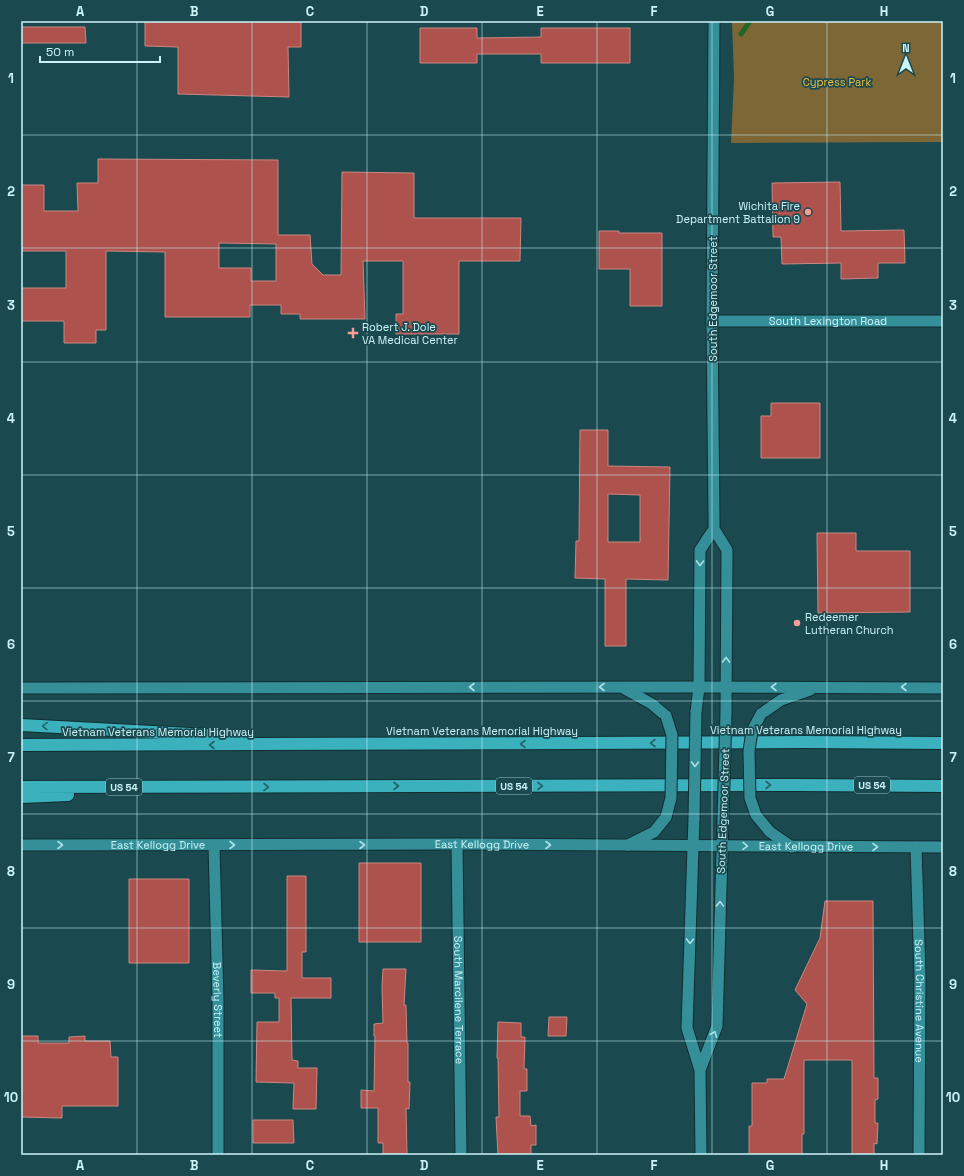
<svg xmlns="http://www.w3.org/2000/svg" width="964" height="1176" viewBox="0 0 964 1176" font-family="'Space Grotesk',sans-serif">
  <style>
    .green { fill: #7d6736 }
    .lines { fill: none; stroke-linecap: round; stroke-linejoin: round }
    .stream { stroke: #1f6627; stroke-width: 5 }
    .building { fill: #ad524d; stroke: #cc8781; fill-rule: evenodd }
    .minor-casing { stroke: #112d30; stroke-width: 13 }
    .tertiary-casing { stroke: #112d30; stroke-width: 13 }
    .secondary-casing { stroke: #112d30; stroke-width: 13 }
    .motorway-casing { stroke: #112d30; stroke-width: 14 }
    .minor { stroke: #348f99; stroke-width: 11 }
    .tertiary { stroke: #348f99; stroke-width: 11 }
    .secondary { stroke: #348f99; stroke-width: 11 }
    .motorway { stroke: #3ab1bd; stroke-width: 12 }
    .tertiary-bridge-casing { stroke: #112d30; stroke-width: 13; stroke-linecap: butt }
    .secondary-bridge-casing { stroke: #112d30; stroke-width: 13; stroke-linecap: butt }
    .tertiary-bridge { stroke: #348f99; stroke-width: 11 }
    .secondary-bridge { stroke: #348f99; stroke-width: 11 }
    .oneway { stroke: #ade0e6 }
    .oneway2 { stroke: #22646a }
    .grid { fill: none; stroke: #cbf4f9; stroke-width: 1; stroke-opacity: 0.55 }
    .poi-dot { fill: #f59c94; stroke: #1a4a4f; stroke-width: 1.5 }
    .labels { text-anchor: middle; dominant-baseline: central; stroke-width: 3.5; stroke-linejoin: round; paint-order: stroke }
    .shield { fill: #1a4a4f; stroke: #96c1c6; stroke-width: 1 }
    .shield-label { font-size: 10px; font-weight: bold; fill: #cbf4f9 }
    .park-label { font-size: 11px; fill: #f4bf40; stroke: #1a4a4f }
    .poi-label { font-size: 11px; fill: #cbf4f9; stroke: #1a4a4f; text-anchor: start }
    .street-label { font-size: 11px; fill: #cbf4f9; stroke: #1a4a4f }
    .neatline { fill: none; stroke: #cbf4f9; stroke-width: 1.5 }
    .grid-label { font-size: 13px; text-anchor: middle; font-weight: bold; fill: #cbf4f9 }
  </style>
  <rect width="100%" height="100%" fill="#1a4a4f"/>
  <path class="green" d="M732 21H943V142L731 143 734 78Z"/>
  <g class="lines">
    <path class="stream" d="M741 34 750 21"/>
  </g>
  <path class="building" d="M145 21H301V47H288L289 97 178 94V47L145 46Z
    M21 27H85L86 43H21Z
    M420 28H477V38L541 37V28H630V63H541V54H477V63H420Z
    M98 159 278 160V235H310L312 264 323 275H341L342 172 414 173V218H521L520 261H459V334H396V314H403V261H363L365 319H300V314H281V305H250V317H165V252L106 251V330H96V343H64V321H21V288H66V251H21V185H44V211H78L77 183H98ZM219 243 276 244V281H251V268H219Z
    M840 182 841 231 904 230 905 263H878V278L841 279V263L782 264 781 237H773L772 183Z
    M599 231H619V233H662V306H630V269H599Z
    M771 403H820V458H761V416H771Z
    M580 430H608V466L670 467 668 580 626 579V646H605V579L575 578 576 541H579ZM608 494 640 495V542H608Z
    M817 533H856V551H910V612L818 613Z
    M359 863H421V942H359Z
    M287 876H306V952H302V978H331V998H291L292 1060 298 1061V1068H317L316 1109H293L294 1083 256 1082 257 1022H279V998H275V993H251V970L287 971Z
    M129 879H189V963H129Z
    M825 901H873L874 1078H878V1099L875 1100V1123H878L877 1144 874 1143V1155H852V1060H804V1134H802V1155H749V1126H752V1083H767V1079H784L807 1004 795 990 820 938Z
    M383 969H406L404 1005H406L407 1043H408V1082H410L409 1109 406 1108 407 1154H383V1143H378V1108H361V1090L374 1091 375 1036H374V1024L383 1023 382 987Z
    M549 1017H567L566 1036H548Z
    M498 1022 521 1023V1037H525L524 1069H527V1091H520V1116H530L531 1126 536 1125V1145H531V1155H498L496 1117H499L498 1058H497Z
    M21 1036H38V1043H69V1037L85 1036V1041H110L111 1057H118V1106H62V1118L21 1117Z
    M253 1120H293L294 1143H253Z"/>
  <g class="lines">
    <defs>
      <g id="minor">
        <path id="s1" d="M712 321H943"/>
        <path id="s2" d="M457 844 461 1155"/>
        <path id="s3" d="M214 845 218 1001V1155"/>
        <path id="s4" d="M916 847 920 976 919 1155"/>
      </g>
      <path id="tertiary" d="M714 21 712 321 714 518V529L727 550 726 713
        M696 712 699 687 700 550 714 529
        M694 818 687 1028 700 1070 701 1155
        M700 1070 717 1026 723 819"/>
      <g id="secondary">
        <path d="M21 688 699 687 943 688"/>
        <path d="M623 688 652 704 666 716"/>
        <path d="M761 714 781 700 810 690"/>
        <path d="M756 815 770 832 792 847"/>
        <path id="s5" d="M21 845 457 844 943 847"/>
        <path d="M628 845 654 832 666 817"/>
      </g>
      <path id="motorway" d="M21 725 246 737
        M21 745 804 742 943 743
        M21 787 800 785 943 786
        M21 797 68 795"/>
    </defs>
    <use href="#minor" class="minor-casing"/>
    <use href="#tertiary" class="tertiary-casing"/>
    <use href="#secondary" class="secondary-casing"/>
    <use href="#motorway" class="motorway-casing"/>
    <use href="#minor" class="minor"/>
    <use href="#tertiary" class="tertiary"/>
    <use href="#secondary" class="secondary"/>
    <use href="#motorway" class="motorway"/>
    <defs>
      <path id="tertiary-bridge" d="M694 818 696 712
        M723 819 726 713"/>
      <path id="secondary-bridge" d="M666 716 672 735 671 798 666 817
        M756 815 750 798 749 751 752 731 761 714"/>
    </defs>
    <use href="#tertiary-bridge" class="tertiary-bridge-casing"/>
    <use href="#secondary-bridge" class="secondary-bridge-casing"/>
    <use href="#tertiary-bridge" class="tertiary-bridge"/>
    <use href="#secondary-bridge" class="secondary-bridge"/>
  </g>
  <defs><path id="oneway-chevron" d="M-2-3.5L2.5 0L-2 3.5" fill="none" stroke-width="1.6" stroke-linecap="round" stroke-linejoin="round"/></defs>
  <g class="oneway">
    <use href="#oneway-chevron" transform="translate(700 563) rotate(91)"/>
    <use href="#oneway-chevron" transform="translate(726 660) rotate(-89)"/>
    <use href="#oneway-chevron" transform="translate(472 687) rotate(180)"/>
    <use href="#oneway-chevron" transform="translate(602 687) rotate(180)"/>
    <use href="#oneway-chevron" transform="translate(774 687) rotate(-180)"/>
    <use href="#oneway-chevron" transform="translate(904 687) rotate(-180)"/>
    <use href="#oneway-chevron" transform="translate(695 764) rotate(91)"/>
    <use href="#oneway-chevron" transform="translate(60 845)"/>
    <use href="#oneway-chevron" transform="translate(232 845)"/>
    <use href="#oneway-chevron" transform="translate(362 845)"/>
    <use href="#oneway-chevron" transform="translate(548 845)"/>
    <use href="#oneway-chevron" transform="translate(745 846) rotate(1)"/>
    <use href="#oneway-chevron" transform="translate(875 847)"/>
    <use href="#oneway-chevron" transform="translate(720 904) rotate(-88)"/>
    <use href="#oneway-chevron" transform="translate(690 941) rotate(91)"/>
    <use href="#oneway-chevron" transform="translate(714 1034) rotate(-68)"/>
  </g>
  <g class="oneway2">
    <use href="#oneway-chevron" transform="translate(45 726) rotate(-177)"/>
    <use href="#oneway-chevron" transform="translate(653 743) rotate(180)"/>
    <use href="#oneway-chevron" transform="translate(523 744) rotate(180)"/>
    <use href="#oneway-chevron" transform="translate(212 745) rotate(180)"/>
    <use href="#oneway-chevron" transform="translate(768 785)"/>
    <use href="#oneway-chevron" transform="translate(396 786)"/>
    <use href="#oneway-chevron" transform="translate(540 786)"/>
    <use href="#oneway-chevron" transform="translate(266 787)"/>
  </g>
  <path class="grid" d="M137 21V1155M252 21V1155M367 21V1155M482 21V1155M597 21V1155M712 21V1155M827 21V1155M21 135H943M21 248H943M21 362H943M21 475H943M21 588H943M21 701H943M21 814H943M21 928H943M21 1041H943"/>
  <g class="poi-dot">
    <circle cx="808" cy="212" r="4"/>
    <path d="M351 327h4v4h4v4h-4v4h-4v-4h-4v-4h4z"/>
    <circle cx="797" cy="623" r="4"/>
  </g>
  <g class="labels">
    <g class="shield">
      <rect x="854" y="777" width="36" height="16" rx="3"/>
      <rect x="496" y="778" width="36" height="16" rx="3"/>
      <rect x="106" y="779" width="36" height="16" rx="3"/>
    </g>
    <g class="shield-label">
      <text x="872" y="785">US 54</text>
      <text x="514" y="786">US 54</text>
      <text x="124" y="787">US 54</text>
    </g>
    <g class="park-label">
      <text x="837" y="82">Cypress Park</text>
    </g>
    <g class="poi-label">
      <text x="800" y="206" text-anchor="end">Wichita Fire<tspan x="800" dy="13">Department Battalion 9</tspan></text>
      <text x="362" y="327">Robert J. Dole<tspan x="362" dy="13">VA Medical Center</tspan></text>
      <text x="805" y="617">Redeemer<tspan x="805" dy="13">Lutheran Church</tspan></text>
    </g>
    <g class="street-label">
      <text transform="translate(713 299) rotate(-90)">South Edgemoor Street</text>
      <text stroke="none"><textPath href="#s1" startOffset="116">South Lexington Road</textPath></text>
      <text x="806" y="730">Vietnam Veterans Memorial Highway</text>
      <text x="482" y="731">Vietnam Veterans Memorial Highway</text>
      <text x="158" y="732">Vietnam Veterans Memorial Highway</text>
      <text transform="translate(723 811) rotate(-88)">South Edgemoor Street</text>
      <text stroke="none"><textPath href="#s5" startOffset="137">East Kellogg Drive</textPath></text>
      <text stroke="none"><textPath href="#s5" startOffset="461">East Kellogg Drive</textPath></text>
      <text stroke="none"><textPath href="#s5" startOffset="785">East Kellogg Drive</textPath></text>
      <text stroke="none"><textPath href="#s3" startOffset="155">Beverly Street</textPath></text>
      <text stroke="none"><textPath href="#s2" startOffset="156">South Marcilene Terrace</textPath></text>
      <text stroke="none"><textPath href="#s4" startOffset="154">South Christine Avenue</textPath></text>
    </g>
  </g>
  <rect width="964" height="1176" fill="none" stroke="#1a4a4f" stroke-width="44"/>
  <g transform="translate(906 58)" stroke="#1a4a4f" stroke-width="3" paint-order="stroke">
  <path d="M0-3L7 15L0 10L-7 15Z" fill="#cbf4f9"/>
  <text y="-6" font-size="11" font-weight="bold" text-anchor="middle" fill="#cbf4f9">N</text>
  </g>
  <path d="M40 56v6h120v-6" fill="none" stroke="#cbf4f9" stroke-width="2"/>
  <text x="46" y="56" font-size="12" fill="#cbf4f9" stroke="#1a4a4f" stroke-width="3" paint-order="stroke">50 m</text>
  <rect x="22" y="22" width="920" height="1132" class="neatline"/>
  <g class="grid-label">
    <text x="80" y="16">A</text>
    <text x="194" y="16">B</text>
    <text x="310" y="16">C</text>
    <text x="424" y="16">D</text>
    <text x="540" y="16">E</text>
    <text x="654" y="16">F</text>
    <text x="770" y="16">G</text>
    <text x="884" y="16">H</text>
    <text x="11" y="83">1</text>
    <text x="953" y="83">1</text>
    <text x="11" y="196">2</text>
    <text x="953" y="196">2</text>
    <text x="11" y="310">3</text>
    <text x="953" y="310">3</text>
    <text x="11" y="423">4</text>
    <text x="953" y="423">4</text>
    <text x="11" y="536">5</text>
    <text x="953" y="536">5</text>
    <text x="11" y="649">6</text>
    <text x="953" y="649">6</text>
    <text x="11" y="762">7</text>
    <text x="953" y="762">7</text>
    <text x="11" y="876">8</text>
    <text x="953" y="876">8</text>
    <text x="11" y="989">9</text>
    <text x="953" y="989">9</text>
    <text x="11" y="1102">10</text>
    <text x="953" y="1102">10</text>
    <text x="80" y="1170">A</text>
    <text x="194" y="1170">B</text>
    <text x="310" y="1170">C</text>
    <text x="424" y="1170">D</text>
    <text x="540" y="1170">E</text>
    <text x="654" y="1170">F</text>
    <text x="770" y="1170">G</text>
    <text x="884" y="1170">H</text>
  </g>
</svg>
